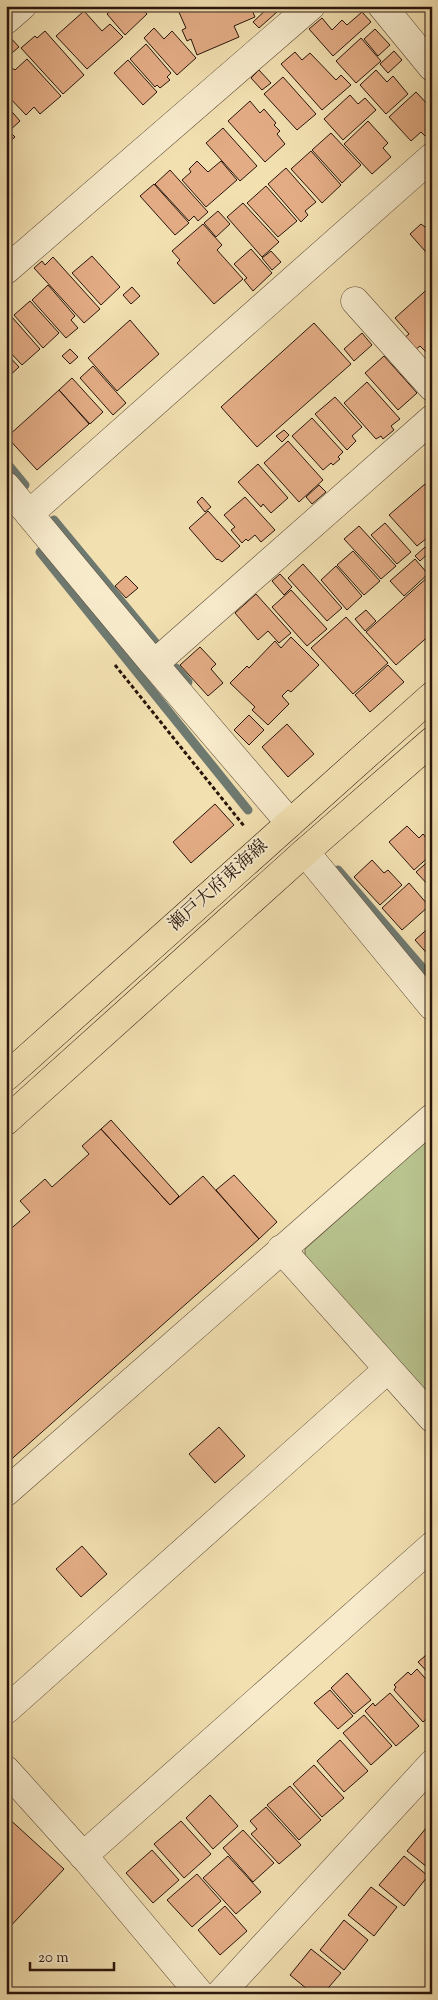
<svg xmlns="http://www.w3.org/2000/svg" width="438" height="2000" viewBox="0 0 438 2000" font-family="'Sorts Mill Goudy','Noto Serif JP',serif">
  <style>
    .green { fill: #b8c38e; stroke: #706c4d }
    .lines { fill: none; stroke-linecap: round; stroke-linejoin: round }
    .stream { stroke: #6e7970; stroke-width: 9 }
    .building { fill: #e3ac85; stroke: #29150c }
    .minor-casing { stroke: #5b4835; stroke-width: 29 }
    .major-casing { stroke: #29150c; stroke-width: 29 }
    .path { stroke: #29150c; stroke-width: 3; stroke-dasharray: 4 2.5; stroke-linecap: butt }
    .minor { stroke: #f7ebcc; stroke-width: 28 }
    .major { stroke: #f2e0b1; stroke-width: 28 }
    .labels { text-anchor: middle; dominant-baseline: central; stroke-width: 4; stroke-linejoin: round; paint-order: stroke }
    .street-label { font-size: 18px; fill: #29150c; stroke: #f7ebcc }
  </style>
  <rect width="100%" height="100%" fill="#f2e0b1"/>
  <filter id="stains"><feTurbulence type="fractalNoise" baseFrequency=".004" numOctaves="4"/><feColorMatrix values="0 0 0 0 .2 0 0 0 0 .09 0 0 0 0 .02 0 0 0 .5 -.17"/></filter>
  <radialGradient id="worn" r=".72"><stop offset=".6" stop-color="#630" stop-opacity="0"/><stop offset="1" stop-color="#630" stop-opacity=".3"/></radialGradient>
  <path class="green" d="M432 1136V1406L305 1263V1249Z"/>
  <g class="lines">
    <path class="stream" d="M6 462 25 485
      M54 520 155 642
      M40 552 248 810
      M176 668 188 682
      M338 870 432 979"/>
  </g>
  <path class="building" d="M116 6H140L147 14 125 35 107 14Z
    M187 6H261L252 10 255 17 234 26 239 37 197 55 191 39 187 41 182 30 186 28 178 10Z
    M270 6H273L277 12 259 28 253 22Z
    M84 11 102 31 110 24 123 37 87 69 56 36Z
    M362 12 371 22 333 56 309 29 322 18 332 30 342 20 347 25Z
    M154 28 164 39 172 31 196 58 177 75 144 38Z
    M375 29 390 45 378 56 364 39Z
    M45 31 84 75 63 94 21 48 35 36 37 38Z
    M9 36 19 47 6 58V39Z
    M361 38 381 61 356 83 336 61Z
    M146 44 171 73 167 77 170 80 160 88 157 85 155 87 130 59Z
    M394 51 402 60 388 73 380 64Z
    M295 52 302 60 310 53 336 80 341 75 351 85 322 110 281 64Z
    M27 59 61 96 40 114 34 107 26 115 6 94V73L12 68 15 70Z
    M128 60 157 92 143 105 114 73Z
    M259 70 271 83 262 90 251 78Z
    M376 70 387 82 393 76 408 94 386 114 360 85Z
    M283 77 316 114 297 130 264 94Z
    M416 92 432 109V129L425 136 421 132 411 141 389 117Z
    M350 95 358 104 365 98 376 110 343 140 324 119Z
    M250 101 260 113 264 109 276 123 274 125 280 131 277 134 285 144 265 162 228 121Z
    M6 105 20 121 9 131 15 137 6 145Z
    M368 121 388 143 383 148 391 157 372 174 344 144Z
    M223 128 257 166 240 181 206 143Z
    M331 133 361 165 342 183 312 150Z
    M311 151 341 185 322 203 291 169Z
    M197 161 208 172 221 161 237 180 206 207 182 180 191 172 189 169Z
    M286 168 316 202 305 211 308 215 301 222 268 184Z
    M170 170 208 212 198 221 194 216 189 221 155 184Z
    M154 184 189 223 175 235 140 196Z
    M266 186 297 221 278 237 247 203Z
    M243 203 279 242 262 257 227 217Z
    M218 211 230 224 216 237 204 223Z
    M431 222 432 224V259L410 234 421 224 425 227Z
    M203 224 222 245 217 250 243 279 214 304 177 263 180 260 172 251Z
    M251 249 272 273 253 291 244 280 247 278 234 264Z
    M271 251 281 262 272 270 262 258Z
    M92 256 120 287 101 305 72 273Z
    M53 257 100 309 84 323 34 268 42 261 45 265Z
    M48 285 75 316 71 320 78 328 66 338 32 300Z
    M432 285V355L430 356 420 346 415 350 404 338 409 334 395 318Z
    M132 287 140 296 131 304 123 295Z
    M30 301 59 333 43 348 14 315Z
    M11 316 40 349 22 365 6 348V320Z
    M130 320 159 354 117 391 88 358Z
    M314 323 351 364 257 447 221 407Z
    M362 333 372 345 354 361 344 349Z
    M70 349 78 357 70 364 62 356Z
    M6 353 19 367 6 379Z
    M384 356 417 393 398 410 365 373Z
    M93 366 126 403 113 415 80 378Z
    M72 378 103 412 90 424 59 390Z
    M367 382 400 419 391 426 394 430 383 439 381 436 376 439 344 403Z
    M59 390 89 424 37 470 7 437Z
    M335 397 362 427 352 436 356 441 347 450 315 414Z
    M312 418 343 452 338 457 340 459 333 465 331 463 323 470 292 436Z
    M284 430 289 435 282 442 276 436Z
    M288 441 323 480 299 502 264 463Z
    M258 464 288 498 271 513 263 504 261 507 238 482Z
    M425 484 432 492V534L417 546 389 515Z
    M319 485 326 492 312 504 306 497Z
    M202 497 211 507 205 512 197 502Z
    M245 497 275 530 261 542 255 535 248 541 246 539 242 543 231 530 235 527 224 515Z
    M208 511 240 546 222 562 218 559 217 560 189 528Z
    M385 523 411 552 397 564 371 535Z
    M359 526 396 566 381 579 344 539Z
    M425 547 430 552 420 561 415 556Z
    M353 551 380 581 364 595 337 565Z
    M415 559 428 574 404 596 390 581Z
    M303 564 342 608 327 621 288 578Z
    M336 566 362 596 347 610 321 580Z
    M280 574 292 587 284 595 272 581Z
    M126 576 138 588 126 598 115 586Z
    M429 576 432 578V633L396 665 366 632Z
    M291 590 327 629 307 646 272 607Z
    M256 594 291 633 279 643 268 631 258 640 235 613Z
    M366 610 376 621 365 631 355 619Z
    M346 617 388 663 353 694 311 648Z
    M291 637 319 665 291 692 288 690 282 696 289 704 268 725 252 710 255 707 230 683 247 666 249 668 275 641 281 648Z
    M200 647 216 664 211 669 223 683 208 696 180 665Z
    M388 665 404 682 370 712 355 695Z
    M249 715 264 730 249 745 234 730Z
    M287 724 314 754 288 777 262 747Z
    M215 804 234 825 191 863 173 842Z
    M407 826 419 838 423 834 432 844V854L414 870 389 842Z
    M432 858V889L416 872Z
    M372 860 384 873 388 870 402 885 380 905 354 877Z
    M409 883 429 906 402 930 382 908Z
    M432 925V959L415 940Z
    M111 1120 179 1196 170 1205 101 1129Z
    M101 1129 170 1205 203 1176 259 1239 6 1464V1233L30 1212 20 1201 45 1179 52 1187 89 1154 82 1146Z
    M234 1175 277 1222 259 1239 216 1190Z
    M219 1427 245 1456 215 1483 189 1454Z
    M82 1546 107 1574 81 1597 56 1569Z
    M432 1650V1677L418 1662Z
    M417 1669 432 1686V1714L423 1722 394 1690 396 1687 394 1685 408 1672 411 1675Z
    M347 1673 371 1700 354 1714 331 1688Z
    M330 1690 353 1716 338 1729 314 1703Z
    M390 1693 419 1726 396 1746 365 1711 373 1703 375 1706Z
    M364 1715 392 1746 371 1765 343 1733Z
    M340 1740 368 1771 344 1792 317 1761Z
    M314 1765 344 1798 322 1817 293 1784Z
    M290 1786 321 1820 299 1840 267 1805Z
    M210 1795 238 1826 213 1849 186 1818Z
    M266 1807 301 1845 279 1864 251 1834 257 1829 250 1821Z
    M6 1816 64 1869 6 1931Z
    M181 1821 211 1854 184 1878 154 1844Z
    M432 1821V1871L407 1851Z
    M243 1830 274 1863 253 1882 223 1848Z
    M152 1850 179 1880 153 1903 126 1873Z
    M228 1856 261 1892 236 1914 203 1878Z
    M404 1856 428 1876 404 1906 379 1885Z
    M197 1874 221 1901 192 1927 167 1900Z
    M371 1887 397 1907 374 1936 348 1915Z
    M225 1906 247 1931 220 1955 198 1930Z
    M344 1920 368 1940 344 1970 320 1950Z
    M311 1949 341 1973 323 1994H313L290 1975Z"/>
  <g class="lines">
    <defs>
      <path id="minor" d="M382 6 432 67
        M6 20 22 6
        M6 270 311 6
        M355 301 432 387
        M6 486 154 664 290 823
        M29 514 432 157
        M154 664 432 419
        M305 852 432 1006
        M281 1249 432 1418
        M6 1492 432 1118
        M6 1710 388 1369
        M6 1770 88 1861 200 1994
        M83 1856 432 1546
        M220 1994 432 1764"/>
      <path id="major" d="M6 1077 432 696
        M6 1121 305 852 432 741"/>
    </defs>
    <use href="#minor" class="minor-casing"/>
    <use href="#major" class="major-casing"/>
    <path class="path" d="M115 665 244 826"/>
    <use href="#minor" class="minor"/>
    <use href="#major" class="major"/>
  </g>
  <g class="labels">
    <g class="street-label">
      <text transform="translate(219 886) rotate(-42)">瀬戸大府東海線</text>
    </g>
  </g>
  <rect width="438" height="2000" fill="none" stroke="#f2e0b1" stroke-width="25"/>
  <rect x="8" y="8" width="423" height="1985" fill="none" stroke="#29150c" stroke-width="2.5"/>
  <rect x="12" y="12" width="413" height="1975" fill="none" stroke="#29150c"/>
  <path d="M30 1962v8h84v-8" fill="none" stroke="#29150c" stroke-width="2.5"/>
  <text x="38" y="1962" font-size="15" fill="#29150c" stroke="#f7ebcc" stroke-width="4" paint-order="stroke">20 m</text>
  <rect width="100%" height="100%" filter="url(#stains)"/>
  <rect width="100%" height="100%" fill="url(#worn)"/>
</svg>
